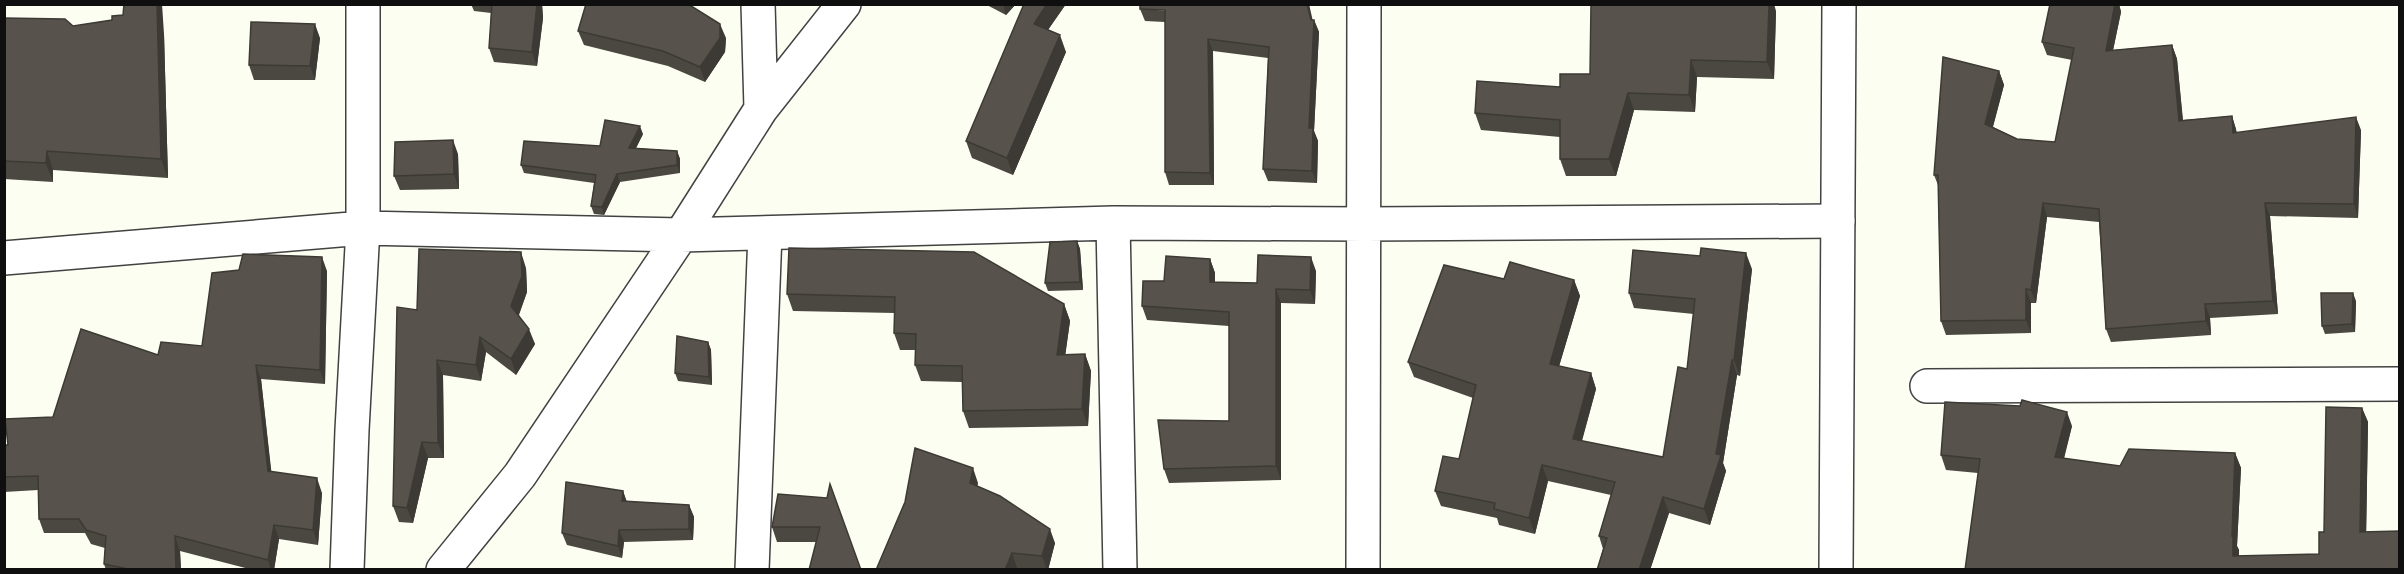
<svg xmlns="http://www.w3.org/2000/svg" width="2404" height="574" viewBox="0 0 2404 574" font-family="Literata,serif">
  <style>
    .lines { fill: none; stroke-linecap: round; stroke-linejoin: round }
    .minor-casing { stroke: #424242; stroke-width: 36 }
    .tertiary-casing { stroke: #424242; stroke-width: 36 }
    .minor { stroke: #fff; stroke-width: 33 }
    .tertiary { stroke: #fff; stroke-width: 33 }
    .wall { fill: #4b4741 }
    .shaded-wall { fill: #3d3a35 }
    .building { fill: #57534c; stroke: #3d3a35; stroke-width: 1.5 }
  </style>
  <rect width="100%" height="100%" fill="#fdfef2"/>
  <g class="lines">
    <defs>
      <path id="minor" d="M758 4 761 109
        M1113 223 1120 570
        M4 258 363 228 681 235 1113 223 1365 224 1838 221
        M1927 386 2400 384
        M347 570 352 430 363 228V4
        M443 570 520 475 681 235 761 109 844 4
        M752 570 765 233
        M1363 570 1364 4"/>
      <path id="tertiary" d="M1836 570 1839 4"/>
    </defs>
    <use href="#minor" class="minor-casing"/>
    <use href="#tertiary" class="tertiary-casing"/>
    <use href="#minor" class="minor"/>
    <use href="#tertiary" class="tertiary"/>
  </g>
  <path class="wall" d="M471 4H542L543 18 537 66 494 62 489 48 491 13 474 11Z
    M985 4H1016L1006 15Z
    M1024 4H1066L1048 30 1066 52 1013 175 972 158 966 141Z
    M2050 4H2119L2121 12 2113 50 2172 45 2177 59 2183 120 2232 116 2237 133 2361 130 2358 218 2270 216 2278 314 2210 318 2211 335 2111 342 2106 329 2099 222 2047 217 2036 303H2031V333L1946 335 1941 321 1938 185 1934 175 1999 71 2004 85 1993 127 2017 139 2055 142 2072 60 2047 55 2042 42Z
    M1140 9 1314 20 1319 32 1314 131 1318 141 1317 183 1268 181 1263 169 1268 58 1213 51 1214 185H1169L1165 172V22L1145 21Z
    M1776 11 1774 79 1697 77 1695 112 1634 110 1616 176H1566L1560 159V137L1481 130 1475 113 1560 87 1590 74Z
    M4 18 73 26 164 34 168 178 53 170V182L4 179Z
    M578 31 726 38 725 52 705 82 668 66 584 45Z
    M320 38 315 80H254L249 65Z
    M643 134 636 148 677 151 680 159V173L620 182 604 215 594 214 591 206 594 183 524 173 521 165 600 146Z
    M458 154 459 189 400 190 394 176Z
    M1077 241 1080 249 1083 290 1048 291 1045 283Z
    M789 248 1064 304 1070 321 1065 355 1085 354 1091 371 1088 426 969 428 963 411 962 382 921 381 915 365 916 350H900L894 333 895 313 793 311 787 294Z
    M1210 259 1215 273V282L1257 283 1316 271 1315 304 1281 303V480L1169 483 1164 469 1229 421V326L1147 320 1142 306 1164 281Z
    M526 268 527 292 519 315 535 344 516 375 486 352 481 381 443 375 444 458H428L413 523 399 522 393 506 417 310Z
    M1752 269 1740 376 1737 375 1723 463 1726 471 1710 525 1669 513 1650 570H1597L1603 549 1599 536 1611 495 1548 481 1535 534 1499 525 1497 518 1441 506 1435 491 1459 459 1473 398 1414 377 1408 362 1504 279 1574 280 1580 296 1559 366 1591 373 1596 389 1582 441 1663 457 1687 369 1694 314 1634 308 1629 293Z
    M239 270 327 271 325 384 261 379 271 472 322 493 318 545 279 539 274 570H253L180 551 181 570H106L104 564 105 548 91 544 85 533H44L39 519 38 490 4 492V445H8L53 417 158 355 202 346Z
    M2356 301 2355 332 2325 334 2322 326Z
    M708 342 711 350 712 385 678 381 675 373Z
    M2362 408 2368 422 2366 532 2400 570H1965L1978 473 1946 470 1941 455 2072 426 2064 459 2120 466 2235 453 2241 468 2237 546 2239 550V556L2319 554 2324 532Z
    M978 483 977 486 1055 543 1048 570 1017 568 876 570Z
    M623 491 627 502 689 505 694 517 693 540 624 542 622 558 567 545 562 533Z
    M827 498 816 542H777L772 527Z"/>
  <path class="shaded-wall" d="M157 4H162L164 34 168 178 161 159Z
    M537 4H542L543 18 537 66 532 52Z
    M1003 4H1016L1006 15Z
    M1047 4H1066L1040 41 1034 24Z
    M1307 4H1309L1314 26V20L1319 32 1314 131 1318 141 1317 183 1312 171 1309 128 1311 20Z
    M1769 4H1774L1776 11 1774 79 1767 62Z
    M2115 4H2119L2121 12 2110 65 2106 51Z
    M315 24 320 38 315 80 310 66Z
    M720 24 726 38 725 52 705 82 700 67Z
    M1060 35 1066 52 1013 175 1007 158Z
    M1208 39 1213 51 1214 185 1210 173Z
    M2172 45 2177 59 2184 134 2179 121Z
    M1691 60 1697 77 1695 112 1689 95Z
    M1999 71 2004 85 1990 137 1985 124Z
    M1628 93 1634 110 1616 176 1609 159Z
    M2232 116 2236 129 2238 147 2233 133Z
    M2356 117 2361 130 2358 218 2354 204Z
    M640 126 643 134 632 156 629 148Z
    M453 140 458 154 459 189 454 174Z
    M47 151 53 170V182L46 163Z
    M677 151 680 159V173L677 165Z
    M617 174 620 182 604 215 602 207Z
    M2043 203 2047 217 2036 303 2031 290Z
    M2265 203 2270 216 2278 314 2273 301Z
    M1077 241 1080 249 1083 290 1080 282Z
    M521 252 526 268 527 292 516 322 511 306Z
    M1746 253 1752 269 1740 376 1734 360Z
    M322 257 327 271 325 384 320 370Z
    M1311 257 1316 271 1315 304 1310 290Z
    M1210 259 1215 273V296L1210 282Z
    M1574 280 1580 296 1555 380 1550 364Z
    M1276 289 1281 303V480L1276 466Z
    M2026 289 2031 303V333L2026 320Z
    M2353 293 2356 301 2355 332 2352 324Z
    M1064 304 1070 321 1063 372 1057 355Z
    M2205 304 2210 318 2211 335 2206 321Z
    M529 329 535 344 516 375 511 359Z
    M480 337 486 352 481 381 476 365Z
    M708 342 711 350 712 385 709 377Z
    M1085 354 1091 371 1088 426 1082 409Z
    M437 360 443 375 444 458 438 443Z
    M1732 360 1737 375 1723 463 1726 471 1710 525 1704 509 1716 454Z
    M256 365 261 379 273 486 268 471Z
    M1591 373 1596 389 1578 454 1573 439Z
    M2362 408 2368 422 2366 546 2360 532Z
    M2067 412 2072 426 2060 472 2055 457Z
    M422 442 428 458 413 523 407 508Z
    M2235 453 2241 468 2237 546 2239 550V570L2233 556 2232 536Z
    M1542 465 1548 481 1535 534 1529 518Z
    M973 468 978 483 975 498 970 483Z
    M317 478 322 493 318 545 313 530Z
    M623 491 627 503 622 501Z
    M1663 497 1669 513 1650 570H1639Z
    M689 505 694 517 693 540 689 529Z
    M274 525 279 539 274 570H271L268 560Z
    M1050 529 1055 543 1048 570H1047L1042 556Z
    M619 530 624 542 622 558 618 546Z
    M175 536 180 551 181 570H176Z
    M1012 553 1017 568V570H1005Z"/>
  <path class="building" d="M124 4H157L161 159 47 151 46 163 4 161V18L65 19 73 26 112 20V16L123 15Z
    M492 4H537L532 52 489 48Z
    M586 4H688L720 24V38L700 67 663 51 578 31Z
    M1024 4H1047L1034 24 1060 35 1007 158 966 141Z
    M1140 4H1307L1311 20H1314L1309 128H1313L1312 171 1263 169 1269 47 1208 39 1210 173 1165 172V10L1140 9Z
    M1591 4H1769L1767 62 1691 60 1689 95 1628 93 1609 159H1560V120L1475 113 1477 81 1560 87V74H1590Z
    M2050 4H2115L2106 51 2172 45 2179 121 2232 116 2233 133 2356 117 2354 204 2265 203 2273 301 2205 304 2206 321 2106 329 2099 209 2043 203 2031 290 2026 289V320L1941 321 1938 175H1934L1943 57 1999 71 1985 124 2017 139 2055 142 2074 48 2042 42Z
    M251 22 315 24 310 66 249 65Z
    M605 120 640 126 629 148 677 151V165L617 174 602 207 591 206 596 175 521 165 524 141 600 146Z
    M453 140 454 174 394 176 395 142Z
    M1077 241 1080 282 1045 283 1050 242Z
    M789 248 974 252 1064 304 1057 355 1085 354 1082 409 963 411 962 366 915 365 916 334 894 333 895 297 787 294Z
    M1701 248 1746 253 1734 360H1732L1716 454 1721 455 1704 509 1663 497 1639 570H1597L1607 538 1599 536 1615 482 1542 465 1529 518 1494 509 1495 503 1435 491 1443 456 1459 459 1476 385 1408 362 1444 265 1504 279 1510 262 1574 280 1550 364 1591 373 1573 439 1663 457 1678 367 1687 369 1695 299 1629 293 1633 250 1700 256Z
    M419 249 521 252 522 276 511 306 529 329 511 359 480 337 476 365 437 360 438 443 422 442 407 508 393 506 397 307 417 310Z
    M243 254 322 257 320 370 256 365 268 471 317 478 313 530 274 525 268 560 175 536 176 570H133L104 564 106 536 86 530 79 519H39L38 476 4 477V445H8L5 419 53 417 81 329 158 355 161 342 202 346 212 273 239 270Z
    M1258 255 1311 257 1310 290 1276 289V466L1164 469 1158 420 1229 421V312L1142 306 1143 281H1164L1166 256 1210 259V282L1257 283Z
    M2321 293H2353L2352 324 2322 326Z
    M677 336 708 342 709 377 675 373Z
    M2022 400 2067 412 2055 457 2120 466 2129 449 2235 453 2232 536H2233V556L2319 554V532H2324L2326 407 2362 408 2360 532 2400 531V570H1965L1980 459 1941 455 1945 402 2020 406Z
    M915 448 973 468 970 483 1000 496 1050 529 1042 556 1012 553 1005 570H876L905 502Z
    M566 482 623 491 622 501 689 505V529L619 530 618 546 562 533Z
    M830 484 861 570H809L820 527H772L778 494 827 498Z"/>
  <rect width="2404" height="574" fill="none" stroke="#0f0f0f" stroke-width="12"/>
</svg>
